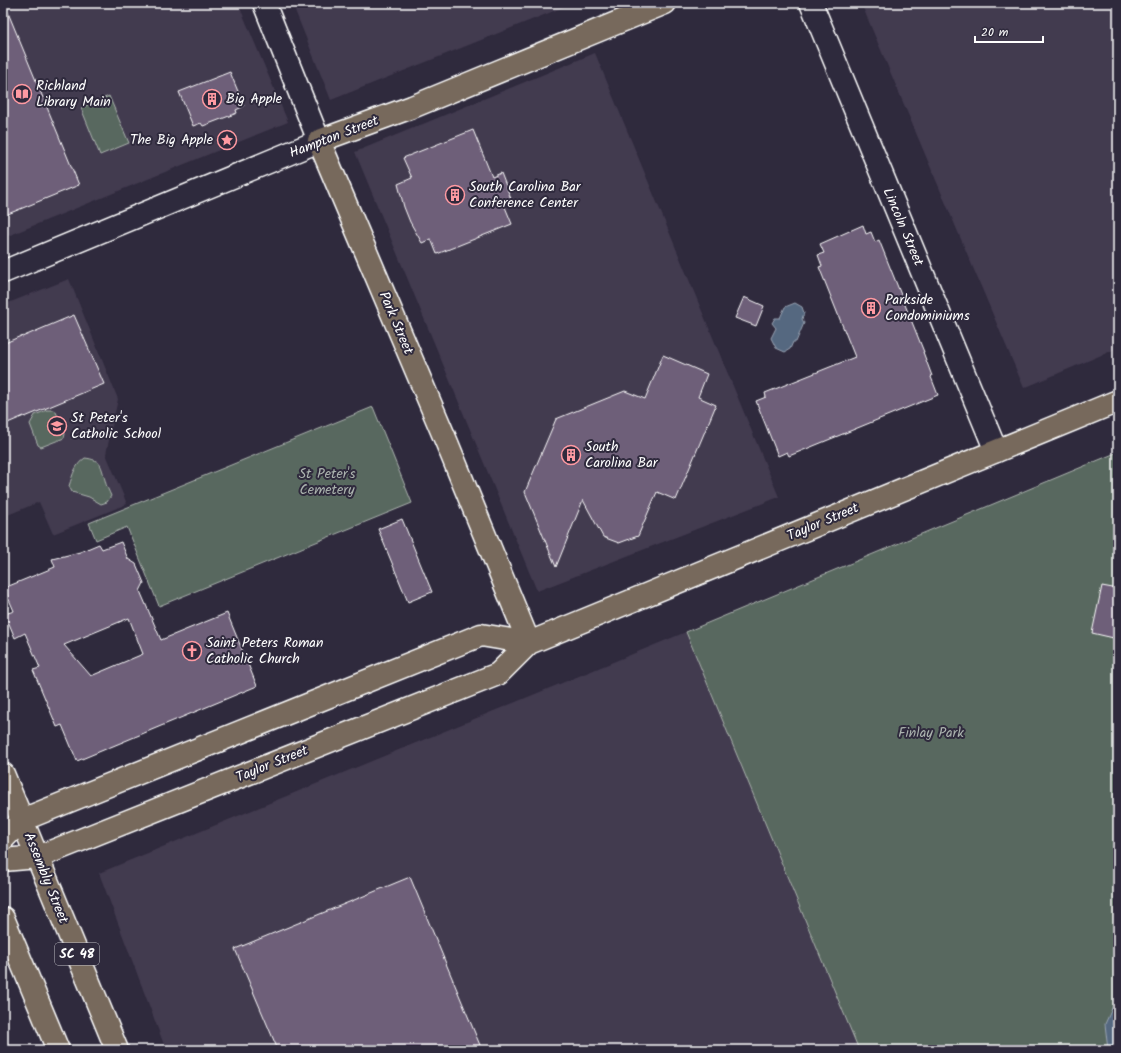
<svg xmlns="http://www.w3.org/2000/svg" width="1121" height="1053" viewBox="0 0 1121 1053" font-family="Kalam,sans-serif">
  <style>
    .built { fill: #423a4f }
    .green { fill: #58685f; stroke: #acb4af }
    .water { fill: #556780; stroke: #99a4b3 }
    .building { fill: #6e5e79; stroke: #fff; fill-rule: evenodd }
    .lines { fill: none; stroke-linecap: round; stroke-linejoin: round }
    .minor-casing { stroke: #fff; stroke-width: 25 }
    .major-casing { stroke: #fff; stroke-width: 25 }
    .minor { stroke: #2f2a3d; stroke-width: 22 }
    .major { stroke: #77695c; stroke-width: 22 }
    .labels { text-anchor: middle; dominant-baseline: central; stroke-width: 4; stroke-linejoin: round; paint-order: stroke }
    .shield { fill: #2f2a3d; stroke: #c1bfc5; stroke-width: 1 }
    .shield-label { font-size: 13px; font-weight: bold; fill: #fff }
    .poi-label { font-size: 14px; fill: #fff; stroke: #2f2a3d; text-anchor: start }
    .street-label { font-size: 14px; fill: #fff; stroke: #2f2a3d }
    .park-label { font-size: 14px; fill: #acb4af; stroke: #2f2a3d }
  </style>
  <rect width="100%" height="100%" fill="#2f2a3d"/>
  <filter id="ink" filterUnits="userSpaceOnUse"><feTurbulence type="fractalNoise" baseFrequency=".025" numOctaves="2"/><feDisplacementMap in="SourceGraphic" scale="8" xChannelSelector="R" yChannelSelector="G"/><feConvolveMatrix kernelMatrix="1 2 1 2 8 2 1 2 1" color-interpolation-filters="sRGB"/></filter>
  <g filter="url(#ink)">
    <path class="built" d="M3 3H238L288 122 3 238Z
      M292 3H574L331 100Z
      M861 3H1118V348L1024 388Z
      M595 53 779 497 537 591 355 152Z
      M69 279 118 399 106 454 127 504 53 534 39 502 3 517V305Z
      M686 632 859 1050H166L99 873Z"/>
    <path class="green" d="M109 96 129 143 100 155 81 108Z
      M373 407 412 503 159 606 127 527 96 540 89 523Z
      M47 410H53L56 412 65 434 64 438 41 447 38 445 30 424 35 415Z
      M1118 452V1050H859L686 632Z
      M85 458C102 460 101 466 105 480 106 486 109 491 111 496L107 502 101 504 89 497 72 492 69 486C73 474 75 465 85 458Z"/>
    <path class="water" d="M795 303 802 307 804 313 802 319 804 323 796 342H793L790 349 785 352 776 348 771 338 776 328 772 323 775 318H780L785 307Z
      M1118 1001V1050H1108L1105 1024 1114 1004Z"/>
    <path class="building" d="M3 3H4L79 185 3 216Z
      M230 72 244 106 236 110 237 113 203 126 201 123 193 126 179 92Z
      M473 130 492 177 501 173 511 199 503 202 512 224 437 254 431 239 422 243 410 222 404 207 398 184 412 178 403 158Z
      M863 225 866 234 871 232 875 242 879 240 924 352H923L932 376 931 377 938 395 789 456 787 452 778 456 756 401 766 397 765 393 855 357 819 267 822 266 818 255 824 253 820 244Z
      M744 297 764 306 756 326 735 318Z
      M74 315 104 384 25 417 24 416 3 425V344L21 336 22 337Z
      M663 355 707 374 698 397 716 405 676 500 657 492 638 536 619 543 603 537 583 500 556 567 525 492 556 419 625 391 645 399Z
      M402 519 432 592 408 602 378 529Z
      M121 542 128 559 136 564 144 583 140 591 161 640 227 613 257 686 77 761 62 725 57 727 33 670 40 668 25 633 15 638 5 614 14 611 4 588 55 567 52 559 80 552 99 544 102 549ZM129 618 143 654 91 676 64 645Z
      M1102 586 1118 589V639L1092 633Z
      M410 877 482 1050H278L235 949Z"/>
    <g class="lines">
      <defs>
        <path id="minor" d="M811 3 996 451
          M3 272 319 141 264 3"/>
        <path id="major" d="M529 643 447 443 319 141 412 107 665 3
          M3 774 117 1050
          M3 839 22 820 481 635 529 643
          M3 860 38 857 498 674 529 643 1118 401
          M3 918 58 1050"/>
      </defs>
      <use href="#minor" class="minor-casing"/>
      <use href="#major" class="major-casing"/>
      <use href="#minor" class="minor"/>
      <use href="#major" class="major"/>
    </g>
  </g>
  <defs>
    <symbol id="library-ring" viewBox="-11 -11 22 22"><circle r="9.5" fill="#2f2a3d" stroke="#ff9aa2" stroke-width="1.5"/><path d="M-6-4Q-3-5.5-.7-3.5V5Q-3 3-6 4ZM6-4Q3-5.5 .7-3.5V5Q3 3 6 4Z" fill="#ff9aa2"/></symbol>
    <symbol id="building-ring" viewBox="-11 -11 22 22"><circle r="9.5" fill="#2f2a3d" stroke="#ff9aa2" stroke-width="1.5"/><path d="M-4-6H4V6H1V3H-1V6H-4ZM-2.5-4.3h1.7v1.8h-1.7ZM.8-4.3h1.7v1.8H.8ZM-2.5-1h1.7V.8h-1.7ZM.8-1h1.7V.8H.8Z" fill="#ff9aa2"/></symbol>
    <symbol id="sight-ring" viewBox="-11 -11 22 22"><circle r="9.5" fill="#2f2a3d" stroke="#ff9aa2" stroke-width="1.5"/><path d="M0-6L1.8-2.2L6-1.7L2.9 1.2L3.7 5.4L0 3.3L-3.7 5.4L-2.9 1.2L-6-1.7L-1.8-2.2Z" fill="#ff9aa2"/></symbol>
    <symbol id="school-ring" viewBox="-11 -11 22 22"><circle r="9.5" fill="#2f2a3d" stroke="#ff9aa2" stroke-width="1.5"/><path d="M0-5L7-2L0 1L-7-2ZM-4 1L0 2.5L4 1V4Q0 6-4 4Z" fill="#ff9aa2"/></symbol>
    <symbol id="church-ring" viewBox="-11 -11 22 22"><circle r="9.5" fill="#2f2a3d" stroke="#ff9aa2" stroke-width="1.5"/><path d="M-1.2-6h2.4v3.5h3.3v2.4h-3.3V6h-2.4V-.1h-3.3v-2.4h3.3Z" fill="#ff9aa2"/></symbol>
  </defs>
  <g fill-rule="evenodd">
    <use href="#library-ring" x="11" y="83" width="22" height="22"/>
    <use href="#building-ring" x="201" y="88" width="22" height="22"/>
    <use href="#sight-ring" x="216" y="129" width="22" height="22"/>
    <use href="#building-ring" x="444" y="184" width="22" height="22"/>
    <use href="#building-ring" x="860" y="297" width="22" height="22"/>
    <use href="#school-ring" x="46" y="415" width="22" height="22"/>
    <use href="#building-ring" x="560" y="444" width="22" height="22"/>
    <use href="#church-ring" x="181" y="640" width="22" height="22"/>
  </g>
  <g class="labels">
    <rect class="shield" x="55" y="943" width="44" height="22" rx="3"/>
    <g class="shield-label">
      <text x="77" y="954">SC 48</text>
    </g>
    <g class="poi-label">
      <text x="36" y="86">Richland<tspan x="36" dy="16">Library Main</tspan></text>
      <text x="226" y="99">Big Apple</text>
      <text x="213" y="140" text-anchor="end">The Big Apple</text>
      <text x="469" y="187">South Carolina Bar<tspan x="469" dy="16">Conference Center</tspan></text>
      <text x="885" y="300">Parkside<tspan x="885" dy="16">Condominiums</tspan></text>
      <text x="71" y="418">St Peter's<tspan x="71" dy="16">Catholic School</tspan></text>
      <text x="585" y="447">South<tspan x="585" dy="16">Carolina Bar</tspan></text>
      <text x="206" y="643">Saint Peters Roman<tspan x="206" dy="16">Catholic Church</tspan></text>
    </g>
    <g class="street-label">
      <text transform="translate(334 137) rotate(-21)">Hampton Street</text>
      <text transform="translate(903 227) rotate(67)">Lincoln Street</text>
      <text transform="translate(396 323) rotate(67)">Park Street</text>
      <text transform="translate(823 522) rotate(-23)">Taylor Street</text>
      <text transform="translate(272 764) rotate(-22)">Taylor Street</text>
      <text transform="translate(46 878) rotate(68)">Assembly Street</text>
    </g>
    <g class="park-label">
      <text x="327" y="474">St Peter's<tspan x="327" dy="16">Cemetery</tspan></text>
      <text x="931" y="733">Finlay Park</text>
    </g>
  </g>
  <rect width="1121" height="1053" fill="none" stroke="#2f2a3d" stroke-width="16"/>
  <rect x="8" y="8" width="1105" height="1037" fill="none" stroke="#fff" stroke-width="1.5" filter="url(#ink)"/>
  <path d="M975 36v6h68v-6" fill="none" stroke="#ffffff" stroke-width="2"/>
  <text x="981" y="36" font-size="12" fill="#ffffff" stroke="#2f2a3d" stroke-width="3" paint-order="stroke">20 m</text>
</svg>
